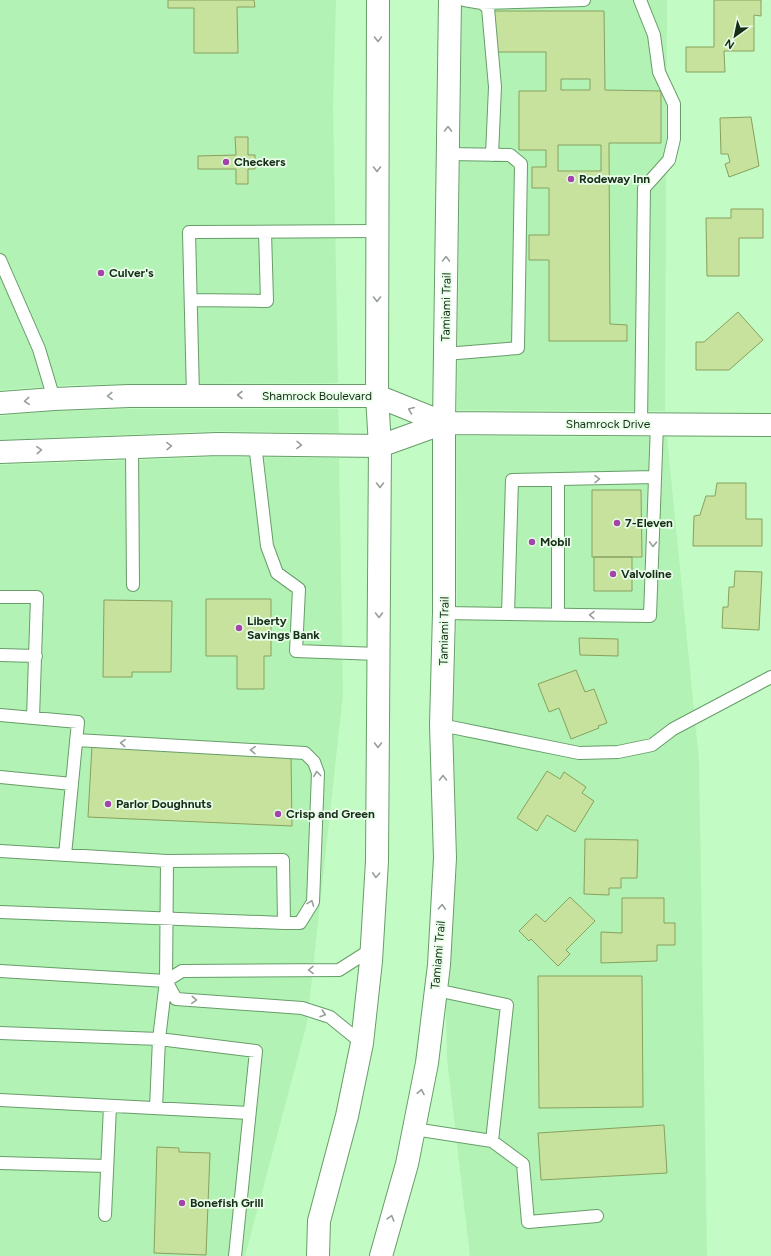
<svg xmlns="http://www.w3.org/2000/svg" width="771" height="1256" viewBox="0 0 771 1256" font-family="Figtree,sans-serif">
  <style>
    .built { fill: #b2f2b4 }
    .building { fill: #c7e29d; stroke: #88a15e; fill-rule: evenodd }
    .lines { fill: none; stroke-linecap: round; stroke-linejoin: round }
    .lane-casing { stroke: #679d69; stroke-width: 14 }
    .secondary-casing { stroke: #679d69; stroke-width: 24 }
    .primary-casing { stroke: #679d69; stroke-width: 24 }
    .lane { stroke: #fff; stroke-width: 12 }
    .secondary { stroke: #fff; stroke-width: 22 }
    .primary { stroke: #fff; stroke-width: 22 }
    .oneway { stroke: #96a097 }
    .poi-dot { fill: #a443aa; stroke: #e8fee8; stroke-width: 1.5 }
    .labels { text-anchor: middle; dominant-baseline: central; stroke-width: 3.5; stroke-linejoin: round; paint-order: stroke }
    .poi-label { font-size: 12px; font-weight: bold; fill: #162d18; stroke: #e8fee8; text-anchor: start }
    .street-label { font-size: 12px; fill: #162d18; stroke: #e8fee8 }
  </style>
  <rect width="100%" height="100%" fill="#c2fbc3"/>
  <path class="built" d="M0 0H336L333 107 338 383 66 385 0 390Z
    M462 0H667L665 411 457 410Z
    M129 409H338L339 433 219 431 0 440V416L54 411Z
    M456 436 667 437 699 761 707 1256H470L447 1059 446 1004 451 964 457 857 453 724 457 612Z
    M217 457 339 458 343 694 307 1023 245 1256H0V465Z"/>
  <path class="building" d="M168 0H254L255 7H237L238 53H194V8H168Z
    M714 0H761V16L754 15V51H724L725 72H686V47H714Z
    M492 11H604L605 90 661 91V143H609L610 324 627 325V341H549V260H529V235H549V188H532V167H546V150H519V91H546V52H493ZM561 79H590V90H561ZM558 145H601V171H558Z
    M751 117 759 166 729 177 725 164 730 162 728 154H721L720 118Z
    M235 137H248V155H255V169H248V184H236V169H198V156L236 155Z
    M731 209H763V238H739V276H707L706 218H731Z
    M738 312 763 340 729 370H696V342H704Z
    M717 483H746V519H762V546H693L694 516 700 515 706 496H715Z
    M592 490H641L642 557H592Z
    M594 557H632V591H594Z
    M735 571 762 572 759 630 722 628 723 607H728L729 587H734Z
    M206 599H271V656H264V689H237V656H206Z
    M104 600 172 601 171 672H132V677H103Z
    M579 638 618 639V656L580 655Z
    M576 670 585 692 594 689 607 723 598 726 599 728 571 739 559 708 549 712 538 684Z
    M92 746 291 755 292 826 88 817Z
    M547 771 560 779 564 772 586 787 582 793 594 801 575 832 547 815 537 831 517 818Z
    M585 839 638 840 637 878H621V888H609V895L584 894Z
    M570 897 595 921 566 950 570 954 558 966 531 939 529 941 519 931 536 914 545 922Z
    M622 898H664V923H675V945H657V961L601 963V932L622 933Z
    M538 976H642L643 1107 539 1108Z
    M664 1125 667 1173 541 1180 538 1133Z
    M157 1147 179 1148V1152L210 1153 206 1255 154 1253Z"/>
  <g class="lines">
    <defs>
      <path id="lane" d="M464 0 482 3 488 8 495 87 492 155
        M640 0 654 35 659 72 674 104V139L669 160 644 188 641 424
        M482 3 584 0
        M0 260 39 349 54 399
        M191 300 267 301 265 232
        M445 354 518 348 521 164 510 155 448 154
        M193 395 189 232 377 231
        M255 444 267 546 277 573 299 589 296 651 378 654
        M132 447 133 585
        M0 597H37L33 718
        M444 613 650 616 657 424
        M508 614 512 480 655 477
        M558 615V480
        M0 655 36 656
        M0 715 78 722 65 855
        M441 725 579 753 618 752 652 745 673 729 771 677
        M76 740 305 753 314 762 318 773 313 902 300 923H284
        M0 777 72 784
        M0 851 167 861 166 981 159 1039 256 1051 235 1256
        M0 912 284 923 283 860 167 861
        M0 971 166 981 182 971 339 970 372 949
        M166 981 176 999 302 1008 330 1017 362 1043
        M0 1033 159 1039 156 1108
        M0 1100 249 1113
        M414 1129 492 1141 507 1005 436 990
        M492 1141 523 1164 528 1222 597 1216
        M0 1163 107 1166
        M105 1215 110 1106"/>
      <path id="secondary" d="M0 403 54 399 129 396H377L444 423
        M0 452 218 444 380 446 444 423 771 425"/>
      <path id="primary" d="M318 1256 319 1221 347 1116 362 1043 371 961 377 861 380 446 377 396 378 0
        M381 1256 407 1164 427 1063 439 965 445 858 441 725 444 613V423L450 0"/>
    </defs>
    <use href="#lane" class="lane-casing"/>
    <use href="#secondary" class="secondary-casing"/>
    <use href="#primary" class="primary-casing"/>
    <use href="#lane" class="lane"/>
    <use href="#secondary" class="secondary"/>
    <use href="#primary" class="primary"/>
  </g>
  <defs><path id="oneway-chevron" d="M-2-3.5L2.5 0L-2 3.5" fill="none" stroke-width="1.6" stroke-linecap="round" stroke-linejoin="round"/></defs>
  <g class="oneway">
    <use href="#oneway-chevron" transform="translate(378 39) rotate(90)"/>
    <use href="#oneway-chevron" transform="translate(448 129) rotate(-89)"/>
    <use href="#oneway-chevron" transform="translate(377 169) rotate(90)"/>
    <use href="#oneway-chevron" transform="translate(446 259) rotate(-89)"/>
    <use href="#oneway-chevron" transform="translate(377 299) rotate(90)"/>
    <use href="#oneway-chevron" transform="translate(240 395) rotate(-180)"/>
    <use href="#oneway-chevron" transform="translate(110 396) rotate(178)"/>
    <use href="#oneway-chevron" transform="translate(27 401) rotate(175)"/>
    <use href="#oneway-chevron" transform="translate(411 410) rotate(-158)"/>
    <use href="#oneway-chevron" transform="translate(299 445) rotate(1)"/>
    <use href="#oneway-chevron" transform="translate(169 446) rotate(-2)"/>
    <use href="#oneway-chevron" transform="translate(39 450) rotate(-4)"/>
    <use href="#oneway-chevron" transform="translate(597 479) rotate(-1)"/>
    <use href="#oneway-chevron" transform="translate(380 485) rotate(90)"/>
    <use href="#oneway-chevron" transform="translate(653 544) rotate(92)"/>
    <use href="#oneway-chevron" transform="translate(379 615) rotate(90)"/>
    <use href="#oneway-chevron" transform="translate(592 615) rotate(-179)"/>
    <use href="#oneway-chevron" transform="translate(123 743) rotate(-177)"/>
    <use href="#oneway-chevron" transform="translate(378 745) rotate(90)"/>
    <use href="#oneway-chevron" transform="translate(253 750) rotate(-177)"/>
    <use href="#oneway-chevron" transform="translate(317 774) rotate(-97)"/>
    <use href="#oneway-chevron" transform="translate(443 778) rotate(-91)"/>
    <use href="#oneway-chevron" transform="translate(376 875) rotate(93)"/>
    <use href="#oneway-chevron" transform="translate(311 903) rotate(-69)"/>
    <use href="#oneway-chevron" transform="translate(442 907) rotate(-87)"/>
    <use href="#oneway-chevron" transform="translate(311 970) rotate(179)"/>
    <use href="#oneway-chevron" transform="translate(194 1000) rotate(4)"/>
    <use href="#oneway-chevron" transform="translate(323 1014) rotate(18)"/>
    <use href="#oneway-chevron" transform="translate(421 1092) rotate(-79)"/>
    <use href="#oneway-chevron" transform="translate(391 1218) rotate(-74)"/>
  </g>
  <g class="poi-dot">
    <circle cx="226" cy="162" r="4"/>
    <circle cx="571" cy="179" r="4"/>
    <circle cx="101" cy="273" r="4"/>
    <circle cx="617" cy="523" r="4"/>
    <circle cx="532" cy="542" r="4"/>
    <circle cx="613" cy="574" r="4"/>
    <circle cx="239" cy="628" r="4"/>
    <circle cx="108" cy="804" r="4"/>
    <circle cx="278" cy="814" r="4"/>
    <circle cx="182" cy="1203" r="4"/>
  </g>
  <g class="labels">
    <g class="poi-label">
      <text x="234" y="162">Checkers</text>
      <text x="579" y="179">Rodeway Inn</text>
      <text x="109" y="273">Culver's</text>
      <text x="625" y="523">7-Eleven</text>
      <text x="540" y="542">Mobil</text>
      <text x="621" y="574">Valvoline</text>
      <text x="247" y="621">Liberty<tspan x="247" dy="14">Savings Bank</tspan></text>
      <text x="116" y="804">Parlor Doughnuts</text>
      <text x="286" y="814">Crisp and Green</text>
      <text x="190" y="1203">Bonefish Grill</text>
    </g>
    <g class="street-label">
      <text transform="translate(446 307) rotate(-89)">Tamiami Trail</text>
      <text x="317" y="396">Shamrock Boulevard</text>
      <text x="608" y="424">Shamrock Drive</text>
      <text transform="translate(444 631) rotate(-89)">Tamiami Trail</text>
      <text transform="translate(438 955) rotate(-85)">Tamiami Trail</text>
    </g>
  </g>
  <g transform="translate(735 36) rotate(213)" stroke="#e8fee8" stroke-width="3" paint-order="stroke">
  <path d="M0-3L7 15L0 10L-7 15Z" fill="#162d18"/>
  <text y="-6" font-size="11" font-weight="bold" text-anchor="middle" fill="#162d18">N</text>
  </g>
</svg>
